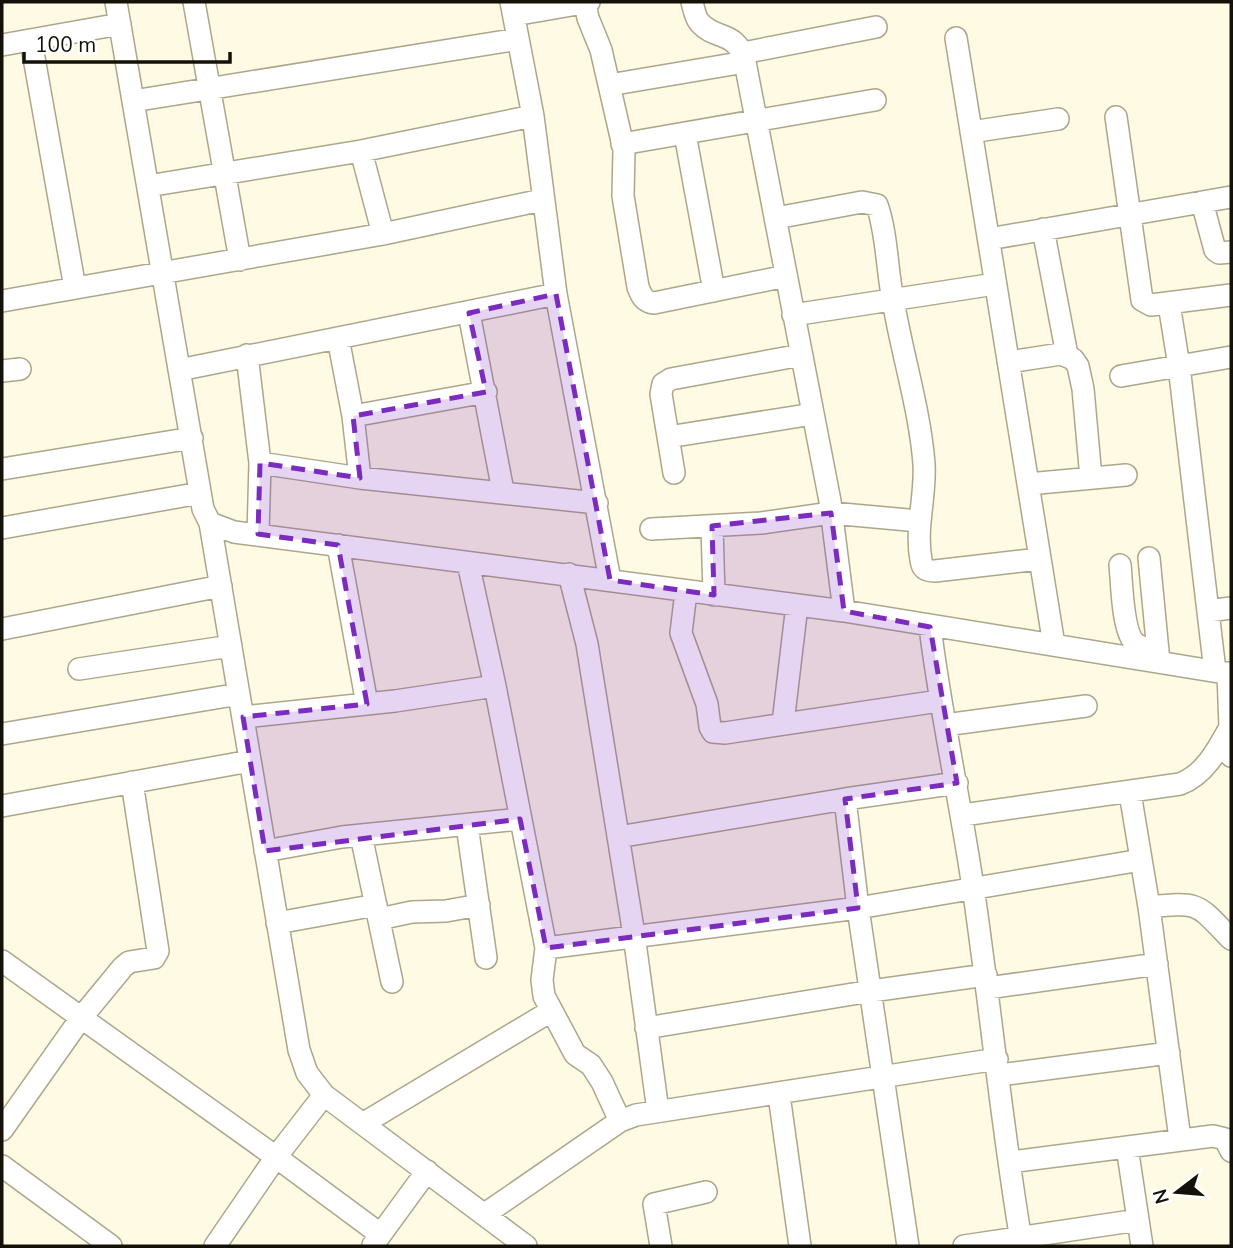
<svg xmlns="http://www.w3.org/2000/svg" width="1233" height="1248" viewBox="0 0 1233 1248" font-family="'Nunito Sans',sans-serif">
  <style>
    .lines { fill: none; stroke-linecap: round; stroke-linejoin: round }
    .minor-casing { stroke: #aca68b; stroke-width: 24 }
    .minor { stroke: #fff; stroke-width: 21 }
    .marked { fill: #7b2cbf; fill-opacity: 0.2; stroke: #7b2cbf; stroke-width: 5; stroke-dasharray: 14 9; stroke-linejoin: round }
  </style>
  <rect width="100%" height="100%" fill="#fffae3"/>
  <g class="lines">
    <defs>
      <path id="minor" d="M116 2 203 509 210 523 234 532 844 611 1231 674
        M194 2 240 260
        M511 2 533 116 556 294 610 580
        M692 2C694 9 695 18 700 23 716 41 736 29 745 62L830 501 844 611
        M585 3 588 18 601 50 624 150 623 196 638 287C641 295 644 302 654 303L786 276
        M514 15 589 2
        M956 38 1054 645
        M31 41 75 288
        M2 45 120 24
        M743 53 876 27
        M609 85 745 62
        M133 101 518 39
        M1116 117 1142 300 1151 305 1231 295
        M971 132 1058 119
        M685 134 714 291
        M622 144 875 100
        M361 151 383 234
        M148 186 361 151 533 116
        M1202 202 1215 250 1219 253 1231 252
        M776 218 862 202 877 205C887 233 887 271 893 300 902 354 920 410 924 464 926 496 915 528 921 560 922 569 927 571 935 571L1039 559
        M1043 229 1067 355
        M989 239 1231 197
        M2 301 383 234 542 200
        M1169 304 1179 366 1215 671
        M469 313 503 491
        M793 315 995 284
        M338 338 353 416 360 478
        M247 355 260 463 258 534
        M1009 362 1061 354 1073 359 1078 366 1083 389 1091 478
        M179 370 556 294
        M2 371 20 369
        M1121 376 1231 357
        M353 416 486 392
        M668 437 813 414
        M260 463 360 478 597 503
        M2 469 192 438
        M674 473 661 394 663 384 671 379 801 355
        M1028 484 1126 475
        M210 523 299 1050 307 1073 324 1095 526 1246
        M712 526 714 595
        M2 528 200 493
        M651 529 761 523 831 513 919 521
        M338 545 367 704
        M1149 558 1159 662
        M468 563 495 686 546 948 858 908 1141 860
        M1120 565C1122 583 1122 633 1136 644 1142 648 1151 649 1158 650
        M569 574 587 644 634 935 658 1111
        M686 592 681 633 707 704 710 727 713 732 725 733 939 701
        M1208 611 1231 608
        M930 627C941 716 961 804 974 894 991 1011 1002 1130 1022 1246
        M2 629 221 586
        M79 669 231 646
        M1228 673 1231 756
        M243 717 395 701 495 686
        M783 723 797 605
        M945 725 1086 706
        M2 734 239 694
        M1130 793 1149 907 1180 1139
        M845 799 858 908 908 1246
        M2 806 250 761
        M963 815 1180 784C1204 775 1217 751 1229 729
        M467 825 486 958
        M361 835 392 982
        M618 837 845 799 957 783
        M265 851 342 837 520 819
        M1149 907C1201 902 1196 903 1231 939
        M379 919 412 912 446 911 479 905
        M277 923 376 905
        M546 948 542 980 544 996 575 1054 591 1065 602 1082 620 1121
        M2 961 276 1157 380 1234
        M988 988 1157 964
        M646 1028 871 991 986 975
        M999 1075 1169 1053
        M779 1095 800 1246
        M364 1123 551 1011
        M2 1130 81 1018 123 967 129 962 154 958 158 951 132 782
        M1127 1147 1142 1246
        M1010 1162 1213 1136 1225 1139 1231 1151
        M2 1166 111 1246
        M485 1214 620 1121 636 1115 997 1059
        M373 1245 427 1171
        M215 1246 276 1157 324 1095
        M661 1246 654 1204 706 1192
        M964 1246 1138 1220"/>
    </defs>
    <use href="#minor" class="minor-casing"/>
    <use href="#minor" class="minor"/>
  </g>
  <path class="marked" d="M556 294 610 580 714 595 712 526 831 513 844 611 930 627 957 783 845 799 858 908 546 948 520 819 265 851 243 717 367 704 338 545 258 534 260 463 360 478 353 416 486 392 469 313Z"/>
  <rect width="1233" height="1248" fill="none" stroke="#141208" stroke-width="7"/>
  <g transform="translate(1177 1192) rotate(254)" stroke="#ffffff" stroke-width="5" paint-order="stroke">
  <path d="M0-5L12 26L0 18L-12 26Z" fill="#141208"/>
  <text y="-10" font-size="19" font-weight="bold" text-anchor="middle" fill="#141208">N</text>
  </g>
  <path d="M24 52v10h206v-10" fill="none" stroke="#141208" stroke-width="3.5"/>
  <text x="35" y="52" font-size="21" fill="#141208" stroke="#ffffff" stroke-width="5" paint-order="stroke">100 m</text>
</svg>
